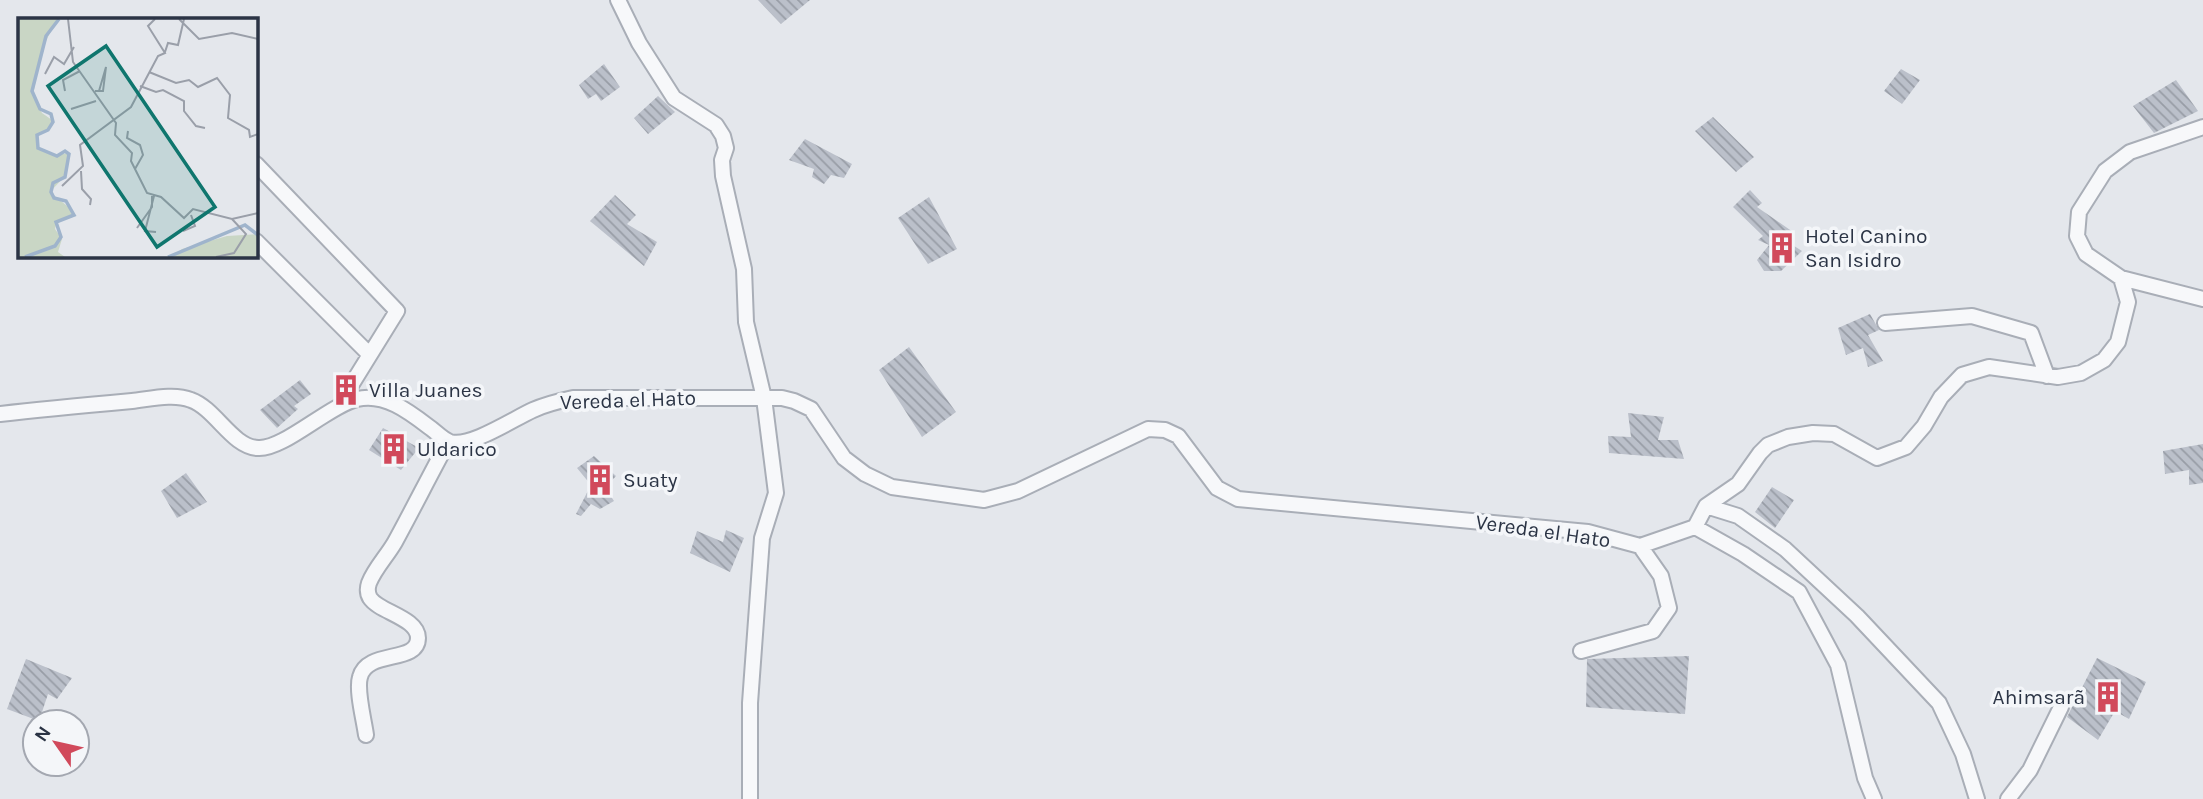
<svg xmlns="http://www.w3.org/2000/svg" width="2203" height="799" viewBox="0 0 2203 799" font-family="Karla,sans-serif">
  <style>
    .building { fill: url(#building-back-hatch) }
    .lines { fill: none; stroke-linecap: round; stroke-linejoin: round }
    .street-casing { stroke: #a9aeb7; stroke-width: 18 }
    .street { stroke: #f7f8fa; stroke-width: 14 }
    .labels { text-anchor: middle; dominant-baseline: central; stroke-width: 7; stroke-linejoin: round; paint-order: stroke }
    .poi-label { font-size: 21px; fill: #2b3445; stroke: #f4f6f9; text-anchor: start }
    .street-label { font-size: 21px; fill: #2b3445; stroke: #f4f6f9 }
    .inset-river { fill: none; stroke: #9fb4cc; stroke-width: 3.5 }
    .inset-road { fill: none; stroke: #9a9fa9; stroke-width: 2 }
    .view { fill: #0f766e; fill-opacity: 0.15; stroke: #0f766e; stroke-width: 3.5 }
    .inset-edge { fill: none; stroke: #2b3445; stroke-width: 3.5 }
  </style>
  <defs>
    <pattern id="building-back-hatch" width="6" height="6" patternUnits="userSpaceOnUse" patternTransform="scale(1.75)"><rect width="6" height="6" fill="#bbc0ca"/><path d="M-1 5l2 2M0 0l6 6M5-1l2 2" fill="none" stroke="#989da6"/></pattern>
  </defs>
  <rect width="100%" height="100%" fill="#e4e7ec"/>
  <path class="building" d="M758 0H810L781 24Z
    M604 64 620 87 601 101 596 94 588 99 579 85Z
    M1901 69 1920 80 1902 104 1884 91Z
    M2176 80 2198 111 2154 133 2133 106Z
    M658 96 675 112 648 134 634 118Z
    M1713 117 1754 157 1736 172 1695 131Z
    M805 139 852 164 844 178 831 175 824 184 812 177 814 169 789 160Z
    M1750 190 1762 203 1757 207 1793 232 1791 244 1802 251 1781 271H1764L1757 260 1769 245 1758 240 1763 236 1733 207Z
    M615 195 636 215 627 224 657 242 644 266 590 221Z
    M929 197 957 249 928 264 898 218Z
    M1870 314 1879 330 1868 335 1883 361 1868 367 1863 348 1846 355 1838 328Z
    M909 347 956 412 922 437 879 370Z
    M300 380 311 394 294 406 298 409 277 428 260 410Z
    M1628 413 1664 417 1658 440H1678L1684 459 1609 453 1608 436 1631 437Z
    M383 428 419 448 401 470 369 450Z
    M2203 444V483L2189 485V470L2165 474 2163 451Z
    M594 456 616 476 605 488 614 501 600 509 591 504 581 516 576 514 591 485 577 468Z
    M186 473 207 502 177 518 161 491Z
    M1772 487 1794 500 1775 528 1755 512Z
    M726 530 744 538 730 572 690 553 697 531 723 542Z
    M1689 656 1685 714 1586 707 1587 659Z
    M2097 658 2146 682 2129 719 2115 711 2098 740 2067 717Z
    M26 659 72 678 57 699 48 694 39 721 7 709Z"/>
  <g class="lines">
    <defs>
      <path id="street" d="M618 0 639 43 674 98 716 125 723 136 726 148 722 160 723 176 744 269 746 322 764 398 776 493 762 538 750 703V799
        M256 164 397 311 350 387
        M256 241 369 354
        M2121 278 2203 299
        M1885 323 1972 316 2031 333 2047 376
        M0 414C44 409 88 405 132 401 150 399 174 393 191 400 216 409 232 447 258 448 283 450 328 406 357 399 386 392 412 414 433 430 438 434 444 440 450 442 470 448 513 419 533 410 546 404 559 401 573 398H782L794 401 811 409 844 458 865 474 892 487 984 500 1018 491 1148 429 1165 430 1178 436 1217 488 1238 499 1588 532 1640 546 1695 527 1706 506 1738 484 1760 453 1768 445 1788 437 1813 433 1834 434 1877 458 1906 447 1924 426 1941 397 1962 375 1989 367 2058 377 2081 373 2104 360 2118 342 2128 302 2121 278 2086 254 2077 236 2079 212 2105 171 2130 152 2203 127
        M1706 506 1738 516 1785 549 1857 616 1939 703 1963 754 1977 799
        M1695 527 1743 554 1799 592 1838 665 1865 778 1874 799
        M1581 651 1653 631 1669 608 1661 576 1640 546
        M366 735C364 720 356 690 360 677 367 649 418 664 418 638 418 618 379 612 370 598 367 593 367 589 369 583 375 568 387 556 395 542 413 509 430 475 448 442
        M2008 799 2030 770 2061 707"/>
    </defs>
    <use href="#street" class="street-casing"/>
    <use href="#street" class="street"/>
  </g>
  <defs>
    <symbol id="building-bare" viewBox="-9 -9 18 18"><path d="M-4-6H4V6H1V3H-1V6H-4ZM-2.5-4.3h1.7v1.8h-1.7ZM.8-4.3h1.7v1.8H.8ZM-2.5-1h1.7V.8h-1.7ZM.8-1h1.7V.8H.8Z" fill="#d1495b" stroke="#f4f6f9" stroke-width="2.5" paint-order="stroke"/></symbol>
  </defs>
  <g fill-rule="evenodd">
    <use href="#building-bare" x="1760" y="226" width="44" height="44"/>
    <use href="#building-bare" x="324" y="368" width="44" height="44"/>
    <use href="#building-bare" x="372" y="427" width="44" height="44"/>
    <use href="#building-bare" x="578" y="458" width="44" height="44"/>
    <use href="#building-bare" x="2086" y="675" width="44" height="44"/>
  </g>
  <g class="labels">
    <g class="poi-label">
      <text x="1805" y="236">Hotel Canino<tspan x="1805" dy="24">San Isidro</tspan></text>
      <text x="369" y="390">Villa Juanes</text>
      <text x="417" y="449">Uldarico</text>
      <text x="623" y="480">Suaty</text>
      <text x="2085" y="697" text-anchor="end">Ahimsarã</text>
    </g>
    <g class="street-label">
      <text transform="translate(628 400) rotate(-2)">Vereda el Hato</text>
      <text transform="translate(1543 531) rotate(8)">Vereda el Hato</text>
    </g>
  </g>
  <g transform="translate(18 18)">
    <rect width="240" height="240" fill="#e4e7ec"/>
    <path d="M0 1H39L24 31 15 77 24 95 34 102 30 111 18 117 20 131 38 137 51 135 47 158 32 174 54 192V199L39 203 37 211 44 221 40 234 47 239H0ZM240 216V239H154L164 231 209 218Z" fill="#c9d6c5"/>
    <path class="inset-river" d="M7 239 37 228 43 219 38 204 56 197 48 183 36 180 33 174 35 165 47 159 51 136 47 133 39 138 20 130 19 117 30 112 35 104 33 96 22 91 14 73 28 18 41 1M150 239 227 207 240 217"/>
    <path class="inset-road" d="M50 1 55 44 98 105 97 117 114 135 113 143 129 175 143 179 166 200 175 191 214 201 240 195M161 1 181 21 214 15 240 21M147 34 150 25 160 27 166 1M131 54 158 65 171 62 180 69 199 60 212 77 210 100 231 112 232 119 240 116M27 56 36 39 46 46 56 29M122 68 138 74 145 72 166 83V93L178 108 187 110M47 73 45 62 62 53M77 73H85L88 49 81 73M53 91 78 83M110 113 109 120 122 127 125 137 117 151M63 153 64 171 73 181 72 187M44 168 65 148 62 127 113 89 140 38 147 35 130 8 137 1M136 178 127 213 138 214M119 210 134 189V178M165 213 177 208 173 197M198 239 216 235 228 216 214 201"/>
    <path class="view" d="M88 28 197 189 139 229 30 68Z"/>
    <rect width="240" height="240" class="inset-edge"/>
  </g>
  <g transform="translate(56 743) rotate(304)"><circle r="33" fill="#f4f6f9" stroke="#a4a8b1" stroke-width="2"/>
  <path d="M0-5L12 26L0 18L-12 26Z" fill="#d1495b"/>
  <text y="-10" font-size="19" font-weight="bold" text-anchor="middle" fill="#2b3445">N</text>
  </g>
</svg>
